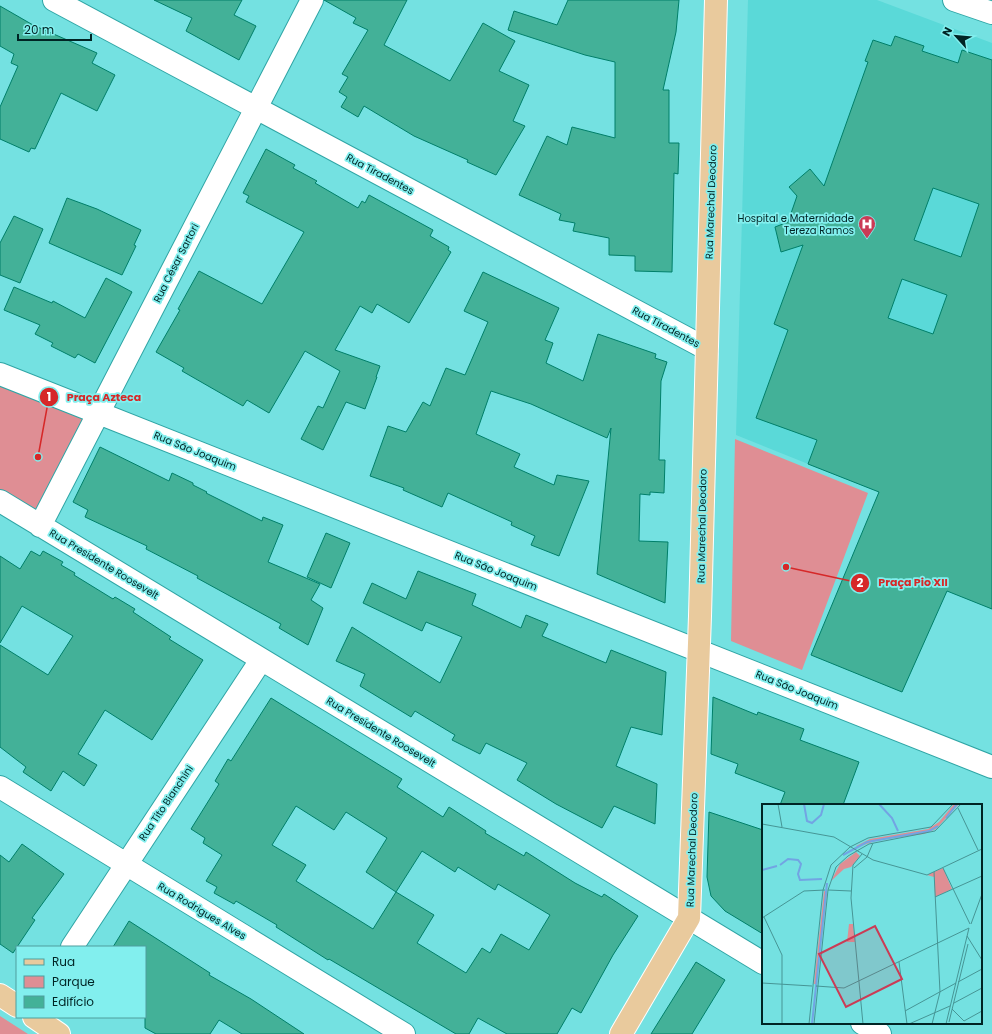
<svg xmlns="http://www.w3.org/2000/svg" width="992" height="1034" viewBox="0 0 992 1034" font-family="Poppins,sans-serif">
  <style>
    .built { fill: #5ad9d8 }
    .green { fill: #df8e94 }
    .building { fill: #43b198; stroke: #007f69; fill-rule: evenodd }
    .lines { fill: none; stroke-linecap: round; stroke-linejoin: round }
    .minor-casing { stroke: #2fa5a5; stroke-width: 24 }
    .major-casing { stroke: #fff; stroke-width: 24 }
    .minor { stroke: #fff; stroke-width: 22 }
    .major { stroke: #e9ca9d; stroke-width: 22 }
    .labels { text-anchor: middle; dominant-baseline: central; stroke-width: 3.5; stroke-linejoin: round; paint-order: stroke }
    .street-label { font-size: 10px; fill: #002424; stroke: #82efee }
    .poi-label { font-size: 10px; fill: #002424; stroke: #82efee; text-anchor: end }
    .inset-river { fill: none; stroke: #72a4e3; stroke-width: 2 }
    .inset-road { fill: none; stroke: #469595; stroke-width: 1 }
    .view { fill: #cb3b55; fill-opacity: 0.15; stroke: #cb3b55; stroke-width: 2 }
    .inset-edge { fill: none; stroke: #002424; stroke-width: 2 }
    .leader { fill: none; stroke: #d62828; stroke-width: 1.5 }
    .callout-dot { fill: #d62828; stroke: #82efee; stroke-width: 1.5 }
    .mark-label { font-size: 12px; text-anchor: middle; font-weight: bold; fill: #fff }
    .callout-label { font-size: 11px; text-anchor: middle; font-weight: bold; fill: #d62828; stroke: #82efee; stroke-width: 3.5; stroke-linejoin: round; paint-order: stroke }
  </style>
  <rect width="100%" height="100%" fill="#74e1e1"/>
  <path class="built" d="M748 0H877L992 43V458L873 490 736 435Z"/>
  <path class="green" d="M0 374 99 413 40 526 0 501Z
    M735 439 868 493 802 670 731 641Z
    M0 1016 28 1034H0Z"/>
  <path class="building" d="M154 0H242L234 15 256 26 239 60 186 31 192 18Z
    M324 0H407L384 45 450 81 483 23 515 41 499 71 529 85 513 121 525 126 496 175 467 162 468 160 414 136 364 106 358 117 341 107 347 97 339 92 348 77 342 74 368 30 353 23 356 18Z
    M568 0H679L676 32 663 90H669V143H679L678 174 674 173 672 272 635 271V256L609 255V238L573 231 575 223 559 220 561 214 519 195 547 136 567 145 572 127 615 138V62L585 55 508 30 514 11 557 25Z
    M0 6 33 25 97 53 92 63 115 75 97 111 61 93 35 149 31 148 29 152 0 139V107L18 66 11 63 14 54 0 46Z
    M895 36 924 46 922 51 958 63 962 50 992 60V609L947 591 902 692 811 655 879 492 808 464 817 440 756 418 788 330 774 324 803 245 781 252 775 227 788 222 797 196 789 187 810 169 824 186 868 62 865 61 873 40 891 46ZM933 188 979 204 961 257 914 240ZM902 279 947 295 933 334 888 318Z
    M266 149 295 165 293 168 317 181 315 183 358 208 362 201 365 203 369 195 433 230 430 236 449 247 448 250 451 252 409 323 377 304 372 313 360 306 335 350 380 366 376 377H377L365 409 346 402 323 450 301 439 318 406 323 408 340 371 305 351 269 413 247 400 243 406 182 371 184 368 156 352 180 310 178 309 199 271 262 304 304 232 246 202 249 196 243 193Z
    M67 198 97 209 141 230 134 245 136 246 122 275 49 243Z
    M14 216 43 229 20 283 0 275V243Z
    M483 272 559 308 545 340 553 343 546 363 583 381 598 334 656 354 655 358 667 362 661 381 659 460H665L664 493 650 492V495L640 494 639 541 668 542 665 603 597 574 611 428 607 438 531 404 491 391 476 434 520 454 514 467 554 485 557 475 589 481 559 556 531 545 535 536 511 525 512 522 448 493 442 507 403 490 404 488 370 476 388 426 406 432 423 402 430 406 446 368 465 375 488 322 464 311Z
    M106 278 132 292 95 363 78 354 75 358 51 346 53 343 35 334 40 325 4 310 14 287 52 303 53 301 85 318Z
    M100 447 169 481 172 473 193 483V485L207 492 206 493 262 521 263 517 283 525 268 562 320 584 311 600 323 608 308 645 279 628 281 624 197 578 198 576 146 549 147 546 85 517 88 510 73 502Z
    M326 533 350 543 331 588 307 577Z
    M31 551 40 556 43 551 63 562 61 565 75 573 74 575 113 599 115 597 135 609 133 612 171 637 169 639 203 660 152 740 105 710 78 754 97 765 84 786 63 771 51 791 23 772 26 767 0 747V645L48 675 73 636 22 606 0 643V556L20 569Z
    M418 571 476 594 472 605 521 628 526 615 548 624 542 636 606 663 611 650 666 672 662 735 631 727 616 766 657 784 655 824 614 806 602 828 556 804 517 780 527 763 486 743 480 754 452 740 455 735 415 711 411 717 360 686 365 674 336 661 352 627 440 683 462 637 426 622 422 631 363 603 372 583 406 599Z
    M713 697 757 715 758 712 804 729 800 740 859 762 843 805H780L785 792 735 773 738 764 711 754Z
    M271 698 402 779 397 787 443 817 449 807 486 831 485 833 524 856 526 852 575 883 602 897 604 894 638 916 613 955 581 1013 572 1008 557 1034H507L478 1018 469 1034H456L329 959 328 960 276 927 277 925 236 901 234 904 214 893 217 887 206 881 222 855 203 843 205 838 191 829 219 784 215 781 228 759 231 761ZM296 806 334 830 346 812 387 838 366 872 396 892 373 929 296 881 306 865 272 845ZM422 851 455 872 458 867 495 890 498 884 550 915 529 950 501 934 490 953 482 948 466 973 417 943 434 915 396 892Z
    M709 812 763 830V934L725 911 711 896 707 877Z
    M22 844 64 874 32 918 35 920 13 953 0 944V855L9 862Z
    M129 921 210 973 209 975 251 999 304 1034H242L219 1020 210 1034H156L145 1028V947H113Z
    M696 962 725 980 692 1034H651Z"/>
  <g class="lines">
    <defs>
      <path id="minor" d="M54 0 707 349
        M954 0 992 13
        M0 374 992 767
        M0 501 763 963
        M40 526 312 0
        M0 787 404 1034
        M72 947 261 660
        M862 1023 880 1034"/>
      <path id="major" d="M0 995 17 1006
        M34 1017 59 1034
        M621 1034 689 918 700 616 716 0"/>
    </defs>
    <use href="#minor" class="minor-casing"/>
    <use href="#major" class="major-casing"/>
    <use href="#minor" class="minor"/>
    <use href="#major" class="major"/>
  </g>
  <defs>
    <symbol id="hospital-pin" viewBox="-11 -11 22 30"><path d="M0 17L-7.5 6A9.5 9.5 0 1 1 7.5 6Z" fill="#cb3b55" stroke="#82efee"/><path d="M-5-5h3v3.5h4V-5h3V5h-3V1.5h-4V5h-3Z" fill="#fff"/></symbol>
  </defs>
  <g fill-rule="evenodd">
    <use href="#hospital-pin" x="857" y="214" width="20" height="27"/>
  </g>
  <g class="labels">
    <g class="street-label">
      <text transform="translate(380 174) rotate(28)">Rua Tiradentes</text>
      <text transform="translate(711 202) rotate(-88)">Rua Marechal Deodoro</text>
      <text transform="translate(176 263) rotate(-63)">Rua César Sartori</text>
      <text transform="translate(666 327) rotate(28)">Rua Tiradentes</text>
      <text transform="translate(195 451) rotate(22)">Rua São Joaquim</text>
      <text transform="translate(702 526) rotate(-89)">Rua Marechal Deodoro</text>
      <text transform="translate(104 564) rotate(31)">Rua Presidente Roosevelt</text>
      <text transform="translate(496 571) rotate(22)">Rua São Joaquim</text>
      <text transform="translate(797 690) rotate(22)">Rua São Joaquim</text>
      <text transform="translate(381 732) rotate(31)">Rua Presidente Roosevelt</text>
      <text transform="translate(166 803) rotate(-56)">Rua Tito Bianchini</text>
      <text transform="translate(692 850) rotate(-88)">Rua Marechal Deodoro</text>
      <text transform="translate(202 911) rotate(31)">Rua Rodrigues Alves</text>
    </g>
    <g class="poi-label">
      <text x="854" y="218">Hospital e Maternidade<tspan x="854" dy="12">Tereza Ramos</tspan></text>
    </g>
  </g>
  <g transform="translate(762 804)">
    <rect width="220" height="220" fill="#74e1e1"/>
    <path d="M192 0H197L174 25 162 30 116 36 96 43 94 42 108 35 166 25 177 18ZM94 48 98 52 89 63 82 65 69 77 78 60ZM181 64 190 85 173 93 172 73 165 71ZM62 87 65 88 54 180H52ZM87 120H91L93 138H85Z" fill="#df8e94"/>
    <path class="inset-river" d="M42 0 45 17 50 19 59 11 62 0M117 0 130 14 136 27M184 14 195 0M81 51 105 38 167 27 176 22M18 61 26 55 36 56 39 60 36 70 38 76 60 75M0 66 15 62M50 220 65 79"/>
    <path class="inset-road" d="M16 0 20 23M196 4 216 46M0 20 72 33 111 56 165 71 220 45M100 50 91 61 89 94 101 220M92 64 105 53 111 39M181 64 208 120M66 86 89 87M173 93 220 72M2 113 20 151V220M0 114 42 87 63 86M209 120 220 90M205 132 220 156M137 158 145 220M196 178 220 165M0 179 50 182M54 182 82 184 207 124M192 199 220 184M190 205 202 217 220 207M143 207 194 179M187 218 206 140M47 220 61 86 69 61 88 43 106 34 169 23 191 0M52 220 66 86 74 63 86 52 107 40 173 27 199 0M147 220 188 202M170 220 178 188 172 68M184 220 207 124"/>
    <path class="view" d="M113 122 140 175 84 203 57 150Z"/>
    <rect width="220" height="220" class="inset-edge"/>
  </g>
  <path class="leader" d="M38 457L49 397M786 567L860 583"/>
  <g class="callout-dot">
    <circle cx="38" cy="457" r="4"/>
    <circle cx="786" cy="567" r="4"/>
    <circle cx="49" cy="397" r="10"/>
    <circle cx="860" cy="583" r="10"/>
  </g>
  <g class="mark-label">
    <text x="49" y="401">1</text>
    <text x="860" y="587">2</text>
  </g>
  <g class="callout-label">
    <text x="104" y="401">Praça Azteca</text>
    <text x="913" y="586">Praça Pio XII</text>
  </g>
  <rect x="16" y="946" width="130" height="72" fill="#82efee" stroke="#4e9e9d"/>
  <rect x="24" y="959" width="20" height="6" fill="#e9ca9d" stroke="#4e9e9d"/>
  <text x="52" y="966" font-size="12" fill="#002424">Rua</text>
  <rect x="24" y="976" width="20" height="12" fill="#df8e94" stroke="#4e9e9d"/>
  <text x="52" y="986" font-size="12" fill="#002424">Parque</text>
  <rect x="24" y="996" width="20" height="12" fill="#43b198" stroke="#4e9e9d"/>
  <text x="52" y="1006" font-size="12" fill="#002424">Edifício</text>
  <g transform="translate(956 36) rotate(297)" stroke="#82efee" stroke-width="3" paint-order="stroke">
  <path d="M0-3L7 15L0 10L-7 15Z" fill="#002424"/>
  <text y="-6" font-size="11" font-weight="bold" text-anchor="middle" fill="#002424">N</text>
  </g>
  <path d="M18 34v6h73v-6" fill="none" stroke="#002424" stroke-width="2"/>
  <text x="24" y="34" font-size="12" fill="#002424" stroke="#82efee" stroke-width="3" paint-order="stroke">20 m</text>
</svg>
